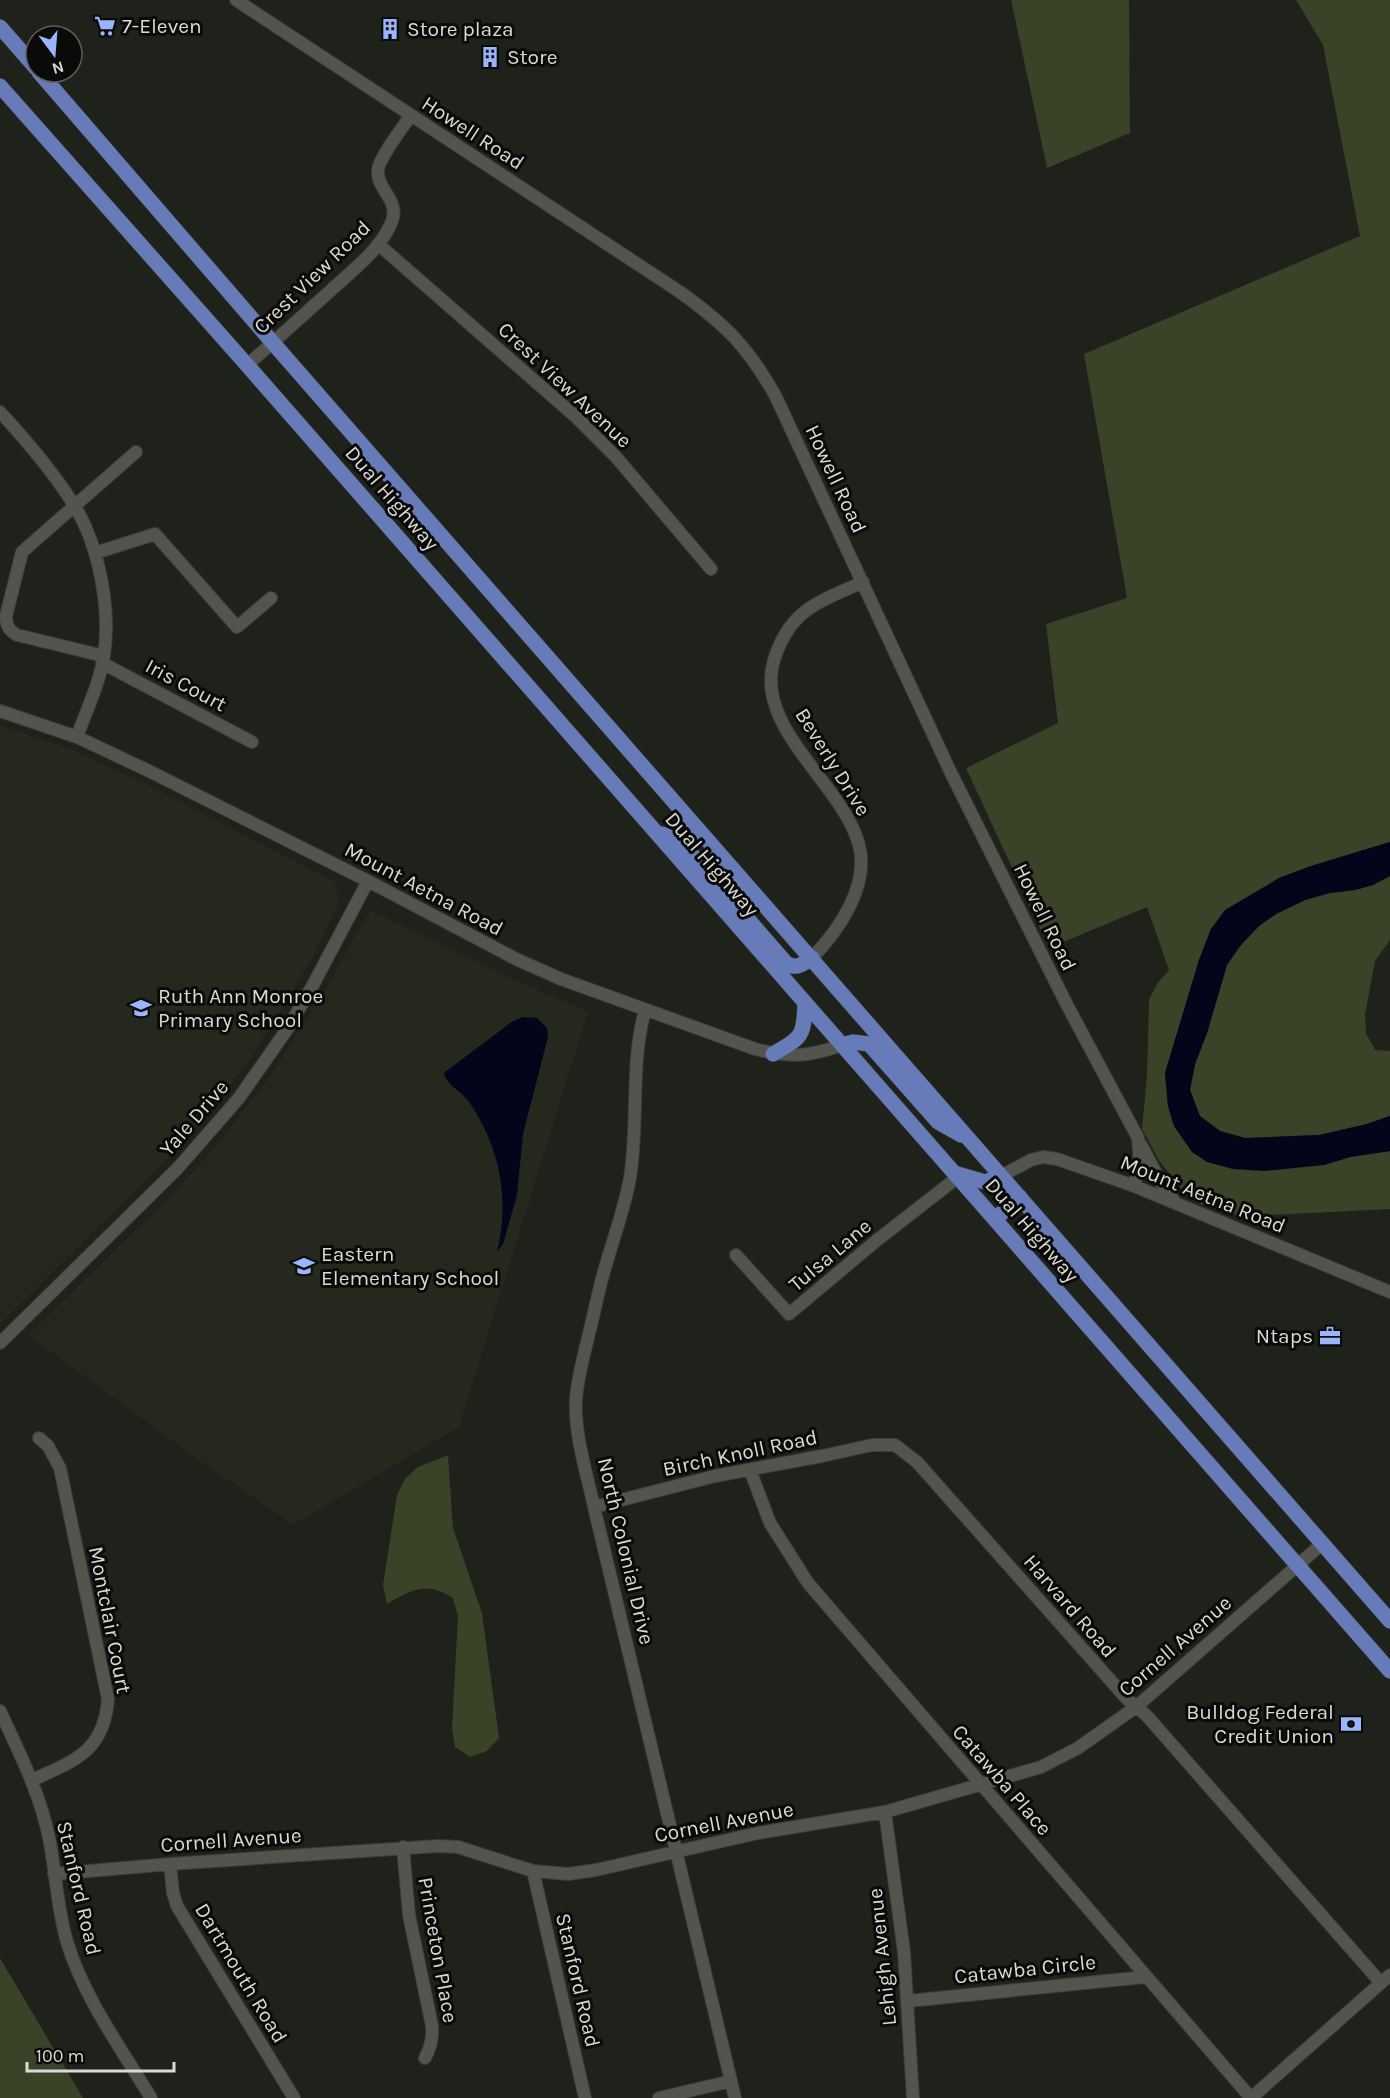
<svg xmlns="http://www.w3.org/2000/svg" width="1390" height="2098" viewBox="0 0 1390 2098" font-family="Karla,sans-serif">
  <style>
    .built { fill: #25281c }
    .green { fill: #3a4228 }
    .water { fill: #03061b }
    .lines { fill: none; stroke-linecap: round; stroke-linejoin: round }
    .minor-casing { stroke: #3b3d38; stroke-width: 14 }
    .major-casing { stroke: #3b3d38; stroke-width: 16 }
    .minor { stroke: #52544d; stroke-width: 12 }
    .major { stroke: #667bb8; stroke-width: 15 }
    .labels { text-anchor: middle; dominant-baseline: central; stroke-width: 6; stroke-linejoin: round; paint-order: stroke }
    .poi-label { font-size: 21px; fill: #d9dad6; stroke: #0a0b08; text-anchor: start }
    .street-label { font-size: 21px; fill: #d9dad6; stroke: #0a0b08 }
  </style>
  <rect width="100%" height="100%" fill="#1f211b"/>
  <path class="built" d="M0 725 73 750 144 783 335 882 339 904 312 958 252 1057 204 1119 150 1176 0 1324Z
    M370 910 508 977 588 1012 459 1427 293 1525 200 1461 28 1335 170 1197 222 1139 271 1075 324 992Z"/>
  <path class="green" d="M1011 0H1129L1130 133 1047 168Z
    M1296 0H1390V842L1311 866 1279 878 1211 929 1199 960 1165 1073 1168 1106 1174 1126 1192 1152 1324 1165 1350 1157 1390 1151V1209L1251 1216 1233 1214 1197 1203 1183 1191 1160 1162 1142 1129 1147 1075 1149 1000 1157 984 1169 970 1147 907 1049 948 966 768 1058 723 1046 624 1127 598 1084 354 1360 236 1323 45Z
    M1390 876V940L1375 961 1365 1015 1366 1033 1375 1050 1390 1051V1116L1367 1124 1319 1135 1245 1138 1220 1131 1200 1116 1190 1090 1195 1064 1207 1033 1227 965 1240 946 1259 926 1276 914 1305 900 1330 893 1355 890 1373 885Z
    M448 1455 453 1528 482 1613 499 1738 487 1751 470 1757 455 1747 452 1728 458 1616 453 1598C427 1581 412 1589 387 1604L383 1585 397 1495 405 1479 418 1467Z
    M0 1958 83 2098H0Z"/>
  <path class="water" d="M1390 842V876L1373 885 1355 890 1330 893 1305 900 1276 914 1259 926 1240 946 1227 965 1207 1033 1195 1064 1190 1090 1200 1116 1220 1131 1245 1138 1319 1135 1367 1124 1390 1116V1151L1350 1157 1324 1165 1264 1171 1233 1169 1207 1162 1192 1152 1174 1126 1168 1106 1165 1073 1199 960 1211 929 1225 910 1279 878 1311 866Z
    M523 1017 537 1018 547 1028 548 1037 523 1134 517 1195 503 1244 497 1252C510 1199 500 1147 469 1102 462 1092 449 1086 444 1075L445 1072 513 1021Z"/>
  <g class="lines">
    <defs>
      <path id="minor" d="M236 0 680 292C726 325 747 346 775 395L951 773 1066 1003 1138 1138 1140 1163 1134 1186
        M378 244 576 417 616 457 711 569
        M247 365C275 341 302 316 329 292 351 271 381 250 392 221 400 200 376 189 378 170 379 158 403 127 411 115
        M0 412C26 440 53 472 74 505 99 545 111 609 104 655 100 683 86 711 77 737
        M95 553 155 534 237 627 271 598
        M104 656 17 635C9 630 6 626 6 616L22 552 136 452
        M102 663 252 742
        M0 711 77 737 149 771 368 881 516 959 561 979 755 1049C790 1058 808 1057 842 1045
        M812 958C838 931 870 886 859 845 843 784 753 727 774 660 790 609 819 602 863 582
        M645 1010C630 1065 639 1122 630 1178 624 1211 612 1242 603 1275 597 1298 592 1322 586 1346 582 1363 577 1382 576 1400 574 1434 587 1474 594 1507L735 2098
        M1141 1145 1164 1188 1175 1202
        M1001 1176 1031 1160 1043 1157 1057 1159 1134 1186 1390 1292
        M736 1255 789 1314 876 1241 958 1177
        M0 1343 177 1169 239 1098 288 1028 313 985 368 881
        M750 1470 770 1523 808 1583 1251 2098
        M594 1507 715 1476 822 1456 872 1445H895L917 1462 1127 1699 1147 1716 1381 1983
        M0 1711C19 1752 40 1793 49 1838 56 1873 57 1908 67 1942 84 1998 121 2048 151 2098
        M32 1780C74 1761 104 1752 108 1699L60 1468 48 1446 39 1438
        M885 1812 904 1952 913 2098
        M403 1847 409 1915 432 2026C433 2038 431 2047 425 2058
        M170 1864 173 1893 177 1906 294 2098
        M533 1871 585 2098
        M54 1874 170 1864 438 1846 458 1847 533 1871 568 1874 596 1870 758 1833 885 1812 1041 1767 1078 1748 1136 1707 1323 1543
        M908 2001 1145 1977
        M659 2098 731 2081
        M1251 2098 1390 1975"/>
      <path id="major" d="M0 27 36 68
        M39 72 273 343 1390 1621
        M0 86 247 365 1390 1671
        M662 834 681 842 786 963C796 970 803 964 812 958
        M842 1045 853 1042 869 1044 938 1122 961 1135
        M773 1054C802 1037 804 1037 805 1003
        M954 1173 985 1182 1001 1176
        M995 1219 1020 1197"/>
    </defs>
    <use href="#minor" class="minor-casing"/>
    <use href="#major" class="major-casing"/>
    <use href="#minor" class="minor"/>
    <use href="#major" class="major"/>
  </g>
  <defs>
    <symbol id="supermarket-bare" viewBox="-9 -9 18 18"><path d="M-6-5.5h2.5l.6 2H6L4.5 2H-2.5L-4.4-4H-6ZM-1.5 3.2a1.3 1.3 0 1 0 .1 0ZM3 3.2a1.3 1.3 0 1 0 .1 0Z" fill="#9ab5fd" stroke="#0a0b08" stroke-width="2.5" paint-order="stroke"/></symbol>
    <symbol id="building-bare" viewBox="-9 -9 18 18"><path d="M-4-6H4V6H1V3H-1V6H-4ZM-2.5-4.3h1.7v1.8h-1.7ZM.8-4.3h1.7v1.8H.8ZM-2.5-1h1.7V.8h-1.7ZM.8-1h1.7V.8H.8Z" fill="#9ab5fd" stroke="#0a0b08" stroke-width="2.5" paint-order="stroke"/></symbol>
    <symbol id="school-bare" viewBox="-9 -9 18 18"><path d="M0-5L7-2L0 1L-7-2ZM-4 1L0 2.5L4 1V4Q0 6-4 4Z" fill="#9ab5fd" stroke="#0a0b08" stroke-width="2.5" paint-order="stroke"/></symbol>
    <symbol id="office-bare" viewBox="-9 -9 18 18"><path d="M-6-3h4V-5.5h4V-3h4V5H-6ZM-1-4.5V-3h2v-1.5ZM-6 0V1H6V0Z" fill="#9ab5fd" stroke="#0a0b08" stroke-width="2.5" paint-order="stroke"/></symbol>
    <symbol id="bank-bare" viewBox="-9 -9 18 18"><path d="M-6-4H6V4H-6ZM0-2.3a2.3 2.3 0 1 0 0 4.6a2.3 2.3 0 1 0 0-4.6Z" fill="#9ab5fd" stroke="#0a0b08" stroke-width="2.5" paint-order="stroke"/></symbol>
  </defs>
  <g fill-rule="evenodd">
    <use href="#supermarket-bare" x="90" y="11" width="30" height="30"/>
    <use href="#building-bare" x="375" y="14" width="30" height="30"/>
    <use href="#building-bare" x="475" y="42" width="30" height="30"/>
    <use href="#school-bare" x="126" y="993" width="30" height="30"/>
    <use href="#school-bare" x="289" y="1251" width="30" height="30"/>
    <use href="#office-bare" x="1315" y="1321" width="30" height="30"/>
    <use href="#bank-bare" x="1336" y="1709" width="30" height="30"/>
  </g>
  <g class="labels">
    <g class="poi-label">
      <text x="122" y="26">7-Eleven</text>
      <text x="407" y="29">Store plaza</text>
      <text x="507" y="57">Store</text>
      <text x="158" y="996">Ruth Ann Monroe<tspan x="158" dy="24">Primary School</tspan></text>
      <text x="321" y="1254">Eastern<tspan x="321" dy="24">Elementary School</tspan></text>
      <text x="1313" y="1336" text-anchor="end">Ntaps</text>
      <text x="1334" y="1712" text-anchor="end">Bulldog Federal<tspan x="1334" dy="24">Credit Union</tspan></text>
    </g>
    <g class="street-label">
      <text transform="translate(473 133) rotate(33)">Howell Road</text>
      <text transform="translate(312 277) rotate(-44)">Crest View Road</text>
      <text transform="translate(565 385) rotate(43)">Crest View Avenue</text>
      <text transform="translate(836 479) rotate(65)">Howell Road</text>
      <text transform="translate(392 498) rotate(49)">Dual Highway</text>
      <text transform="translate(186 685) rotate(28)">Iris Court</text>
      <text transform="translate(833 762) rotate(58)">Beverly Drive</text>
      <text transform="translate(712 864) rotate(49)">Dual Highway</text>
      <text transform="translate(424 889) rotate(28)">Mount Aetna Road</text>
      <text transform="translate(1045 917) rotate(64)">Howell Road</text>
      <text transform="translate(194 1118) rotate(-49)">Yale Drive</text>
      <text transform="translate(1203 1194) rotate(22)">Mount Aetna Road</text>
      <text transform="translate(1032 1230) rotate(49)">Dual Highway</text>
      <text transform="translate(830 1255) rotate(-40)">Tulsa Lane</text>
      <text transform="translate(740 1453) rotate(-12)">Birch Knoll Road</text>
      <text transform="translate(626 1551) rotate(77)">North Colonial Drive</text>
      <text transform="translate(1070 1606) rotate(49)">Harvard Road</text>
      <text transform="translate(110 1620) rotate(79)">Montclair Court</text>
      <text transform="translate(1175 1646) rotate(-41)">Cornell Avenue</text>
      <text transform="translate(1002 1780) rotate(49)">Catawba Place</text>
      <text transform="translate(724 1822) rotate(-11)">Cornell Avenue</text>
      <text transform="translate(231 1840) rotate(-4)">Cornell Avenue</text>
      <text transform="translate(79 1888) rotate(77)">Stanford Road</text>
      <text transform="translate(438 1950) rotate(80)">Princeton Place</text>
      <text transform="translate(882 1957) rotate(-96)">Lehigh Avenue</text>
      <text transform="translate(1025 1969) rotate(-6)">Catawba Circle</text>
      <text transform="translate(241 1973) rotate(59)">Dartmouth Road</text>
      <text transform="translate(578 1980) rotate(77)">Stanford Road</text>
    </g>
  </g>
  <g transform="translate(54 54) rotate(164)"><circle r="28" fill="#0a0b08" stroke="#5d5e5a" stroke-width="1.5"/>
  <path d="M0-4.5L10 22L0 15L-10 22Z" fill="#9ab5fd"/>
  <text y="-9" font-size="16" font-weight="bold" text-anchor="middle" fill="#d9dad6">N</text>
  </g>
  <path d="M27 2062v9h147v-9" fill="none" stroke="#d9dad6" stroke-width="3"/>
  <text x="36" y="2062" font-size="18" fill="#d9dad6" stroke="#0a0b08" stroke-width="4.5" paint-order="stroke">100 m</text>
</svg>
